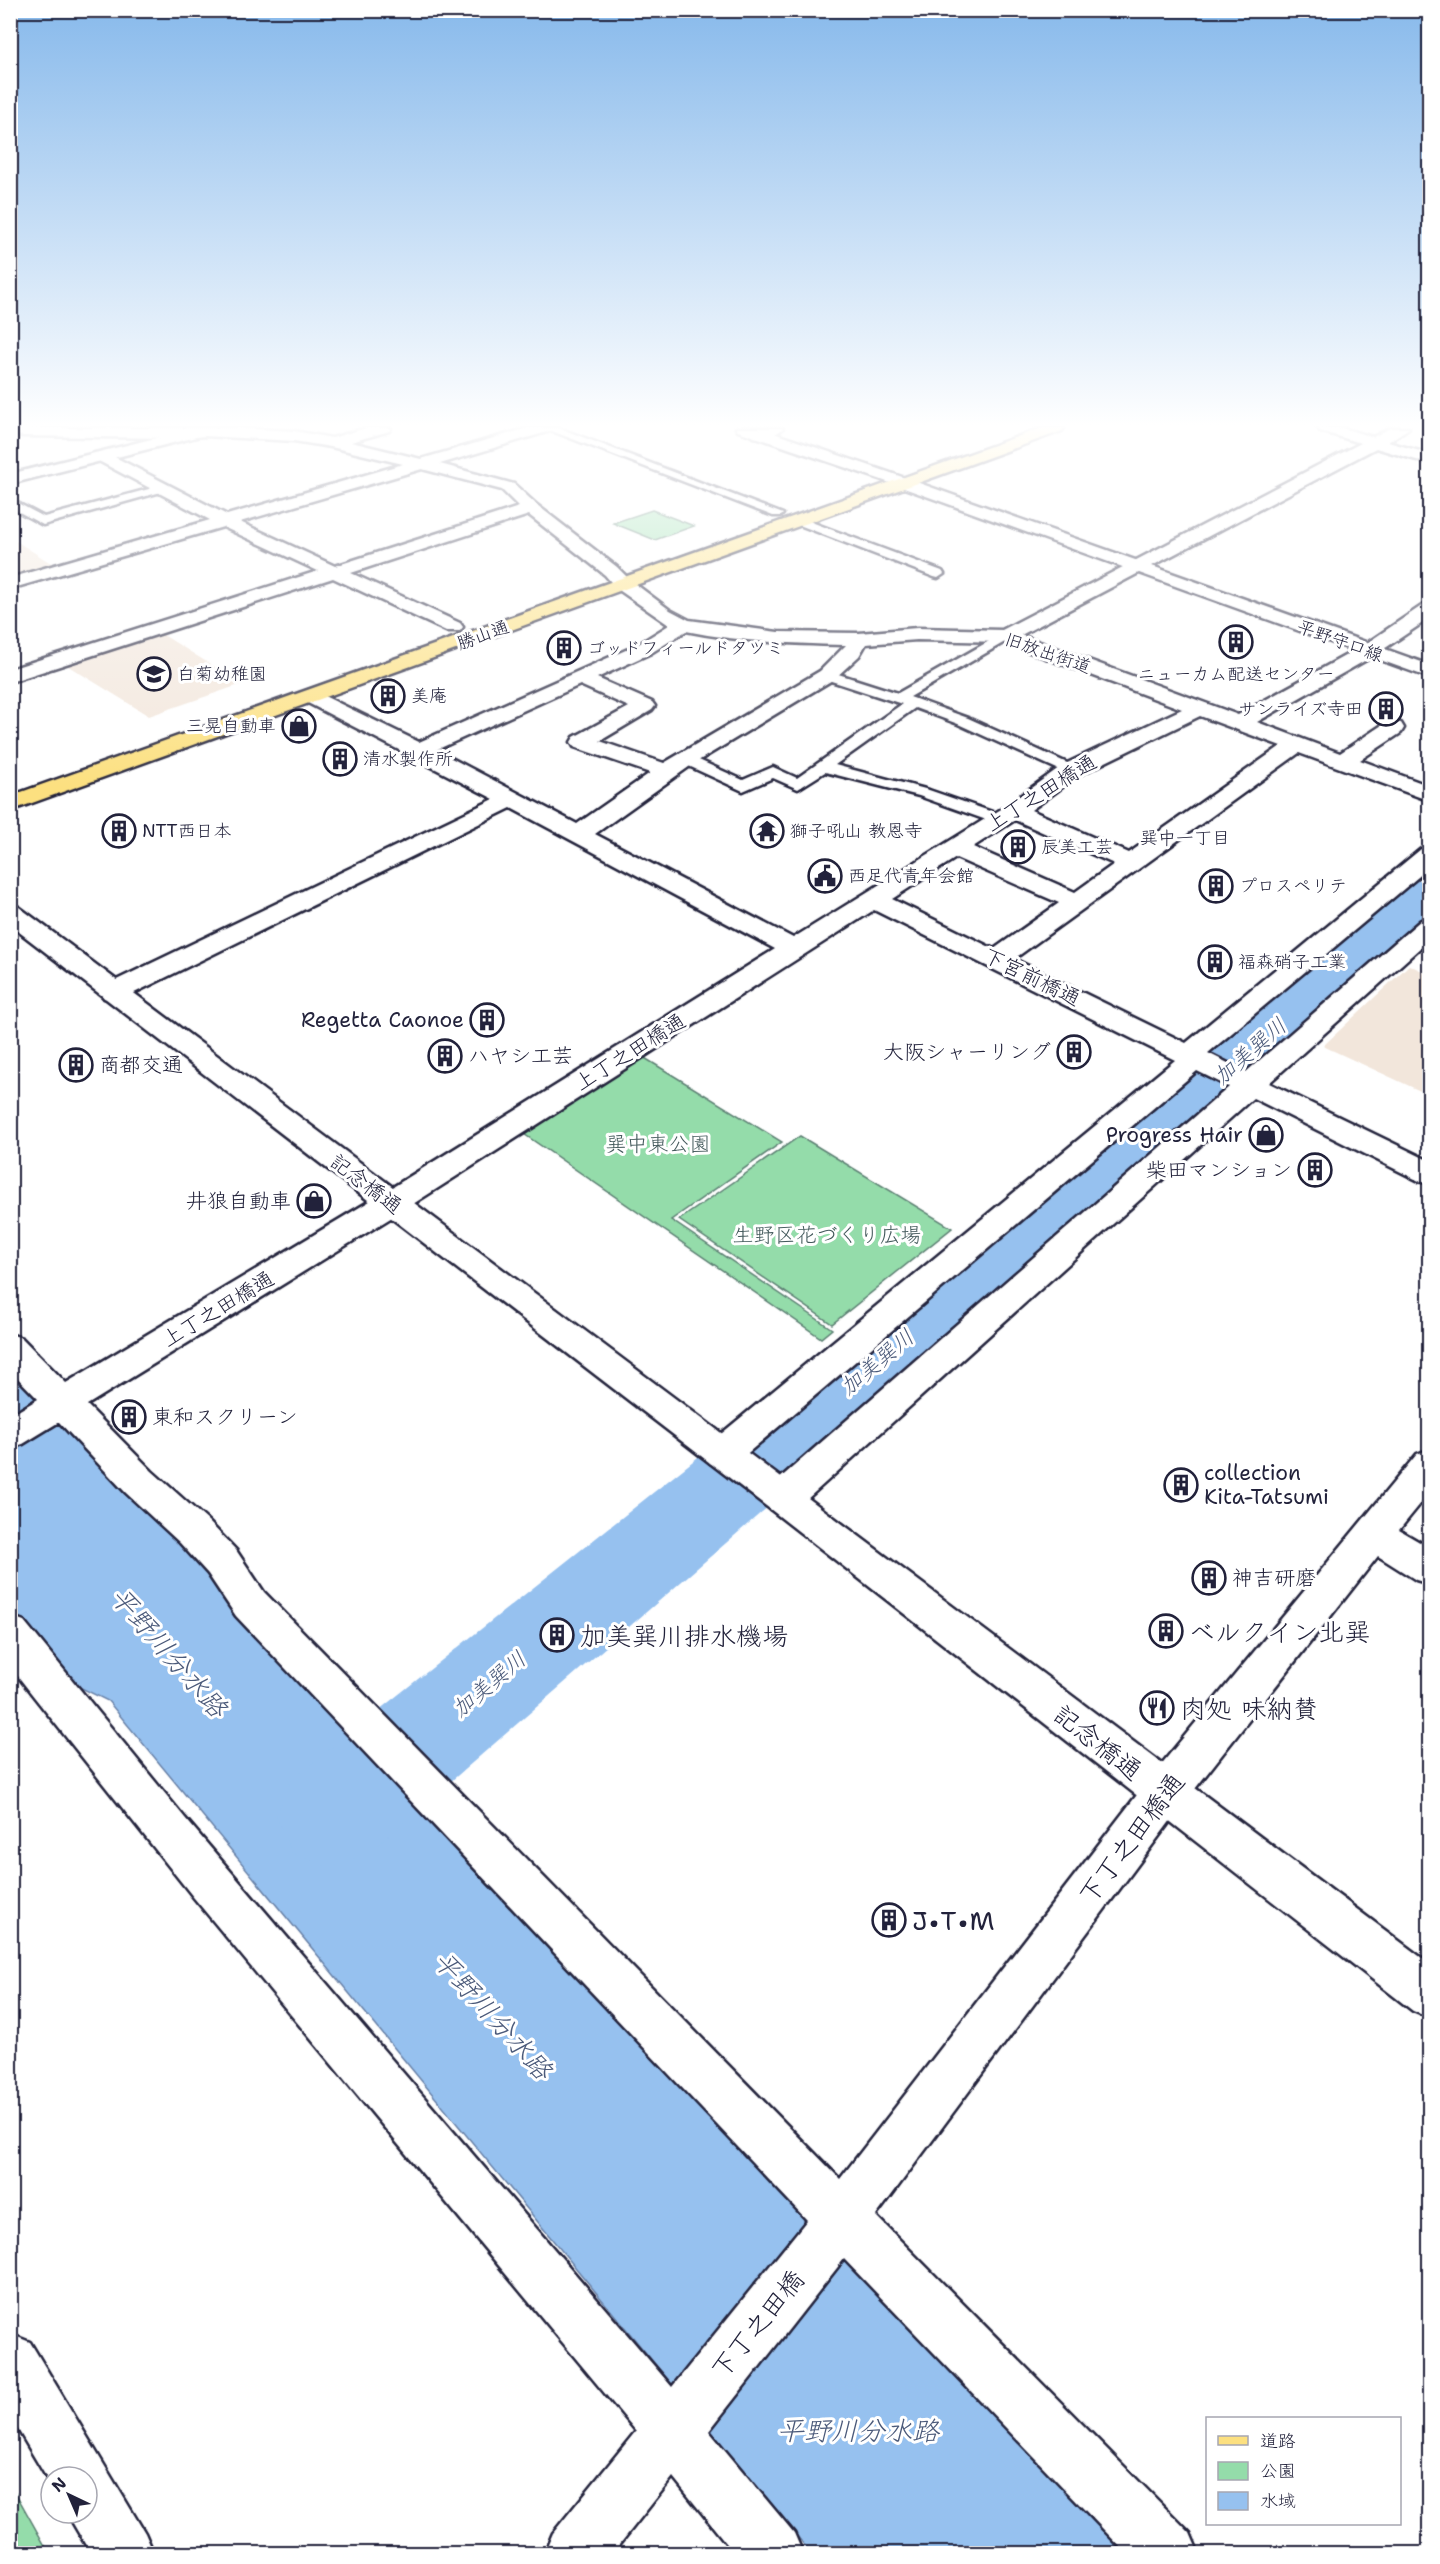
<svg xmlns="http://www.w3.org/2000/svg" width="1440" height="2564" viewBox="0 0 1440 2564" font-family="'Shantell Sans','Klee One',sans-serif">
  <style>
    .built { fill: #f2e6db }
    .green { fill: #94dcaa; stroke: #5b7f72; stroke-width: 1.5 }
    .water { fill: #96c1ef; stroke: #6881a7; stroke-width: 1.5 }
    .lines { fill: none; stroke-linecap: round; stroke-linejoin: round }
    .river { fill: #96c1ef; fill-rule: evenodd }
    .service-casing { stroke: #22223b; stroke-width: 5 }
    .minor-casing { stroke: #22223b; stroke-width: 5 }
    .tertiary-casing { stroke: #22223b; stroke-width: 5 }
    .secondary-casing { stroke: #22223b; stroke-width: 5 }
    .primary-casing { stroke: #22223b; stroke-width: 5 }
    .service { fill: #fff; fill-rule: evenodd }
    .minor { fill: #fff; fill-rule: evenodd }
    .tertiary { fill: #fff; fill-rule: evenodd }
    .secondary { fill: #fff; fill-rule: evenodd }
    .primary { fill: #fce080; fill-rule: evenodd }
    .labels { text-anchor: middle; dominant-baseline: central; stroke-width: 6; stroke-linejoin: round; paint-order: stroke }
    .far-street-label { font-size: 18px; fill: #22223b; stroke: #fff }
    .far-poi-label { font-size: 18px; fill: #22223b; stroke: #fff; text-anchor: start }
    .far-neighbourhood-label { font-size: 18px; fill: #22223b; stroke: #fff }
    .street-label { font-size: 21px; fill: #22223b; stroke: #fff }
    .poi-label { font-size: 21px; fill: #22223b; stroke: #fff; text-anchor: end }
    .park-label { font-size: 21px; fill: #445a5c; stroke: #fff }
    .water-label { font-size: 22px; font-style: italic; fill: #4b5a7a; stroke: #fff }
    .near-poi-label { font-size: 26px; fill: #22223b; stroke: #fff; text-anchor: start }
    .near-street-label { font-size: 26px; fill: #22223b; stroke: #fff }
    .near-water-label { font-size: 27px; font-style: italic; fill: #4b5a7a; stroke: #fff }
  </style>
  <rect width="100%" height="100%" fill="#fff"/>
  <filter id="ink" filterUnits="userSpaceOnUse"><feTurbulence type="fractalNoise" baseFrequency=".0167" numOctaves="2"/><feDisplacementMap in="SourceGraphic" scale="12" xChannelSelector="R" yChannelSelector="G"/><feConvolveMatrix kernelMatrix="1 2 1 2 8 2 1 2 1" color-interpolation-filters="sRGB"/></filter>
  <g filter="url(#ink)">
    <path class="built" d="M10 538H11L54 565 11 577Z
      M160 633 242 684 149 716 65 664Z
      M1409 965 1429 974V1095L1323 1046Z"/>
    <path class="green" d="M652 510 694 526 655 540 613 523Z
      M643 1057 782 1142 671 1220 832 1329 821 1338 521 1132Z
      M800 1136 952 1228 832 1324 679 1220Z
      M10 2485H11L49 2553H11Z"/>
    <path class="water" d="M10 1370 65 1428 182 1529 1135 2553H811L108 1701 63 1679 20 1627 10 1608Z"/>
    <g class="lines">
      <path class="river" d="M1430 878V928L912 1382 368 1853 330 1868 292 1853 276 1816 292 1779 992 1224 1408 883Z"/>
      <defs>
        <path id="service" d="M544 428H559L783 514 781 516H773Z
          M164 485 168 486V490L43 525 10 507V499L44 517Z
          M798 517 942 571 944 574 938 578 934 577 794 523 792 521Z
          M1005 632 1012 636 1010 639 910 697 968 718 1076 767 1079 770 1076 773H1066L958 724 915 708 835 765 929 790 1004 816 1006 819 1004 822H992L919 796 825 772 798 789 773 778 743 791 680 762 677 759 680 756H690L743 780 773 767 797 778 902 704 822 678 820 675 822 672H832L898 693Z"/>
        <path id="minor" d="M10 428H237L294 431 332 438 366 428H391L389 431 351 442 421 459 528 428H552L550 431 440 464 514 484 537 505 617 567 630 580 670 610 689 620 778 632 859 633 917 628 1002 630 1361 443 1320 431 1318 428H1342L1373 437 1390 428H1409L1388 442 1430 454V464L1376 448 1021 635 1238 715 1361 647 1423 605 1430 603V618L1375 655 1257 722 1340 753 1385 723 1393 722 1401 723 1404 728 1401 733 1360 760 1430 786V801L1299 753 1014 959 1186 1043 1421 849 1430 847V867L1208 1053 1246 1072 1421 920 1430 917V939L1269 1083 1430 1161V1184L1419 1181 1253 1098 796 1509 783 1513 770 1509 764 1498 770 1487 1229 1087 1197 1071 736 1463 723 1468 710 1463 705 1453 710 1443 1175 1060 874 910 402 1211 87 1405 152 1471 208 1521 236 1550 264 1592 840 2179 1150 1778 1417 1454 1430 1449V1492L1399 1530 1430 1548V1584L1416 1580 1378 1556 1180 1808 876 2216 1190 2533 1199 2554H1127L844 2259 709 2431 794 2533 803 2554H735L673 2477 612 2554H544L553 2533 636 2431 194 1898 35 1698 10 1666V1616L24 1621 185 1818 672 2387 807 2220 236 1616 208 1574 180 1543 126 1493 59 1422 23 1444 10 1448V1416L38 1399 10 1370V1334L22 1338 66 1383 380 1195 775 949 511 808 124 998 114 1000 104 998 101 992 104 986 494 799 304 701 301 697 304 693 311 691 318 693 419 742 637 645 669 625 616 588 605 575 529 515 351 573 460 623 463 627 460 631H446L333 578 10 682V669L318 571 223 527 10 589V578L210 520 95 459 93 456 95 453H107L227 515 403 464 331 447 294 441 205 436 174 438 23 436 10 434ZM422 469 502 490 519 507 335 566 240 522ZM686 631C740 642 792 644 846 645L820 671 664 763 600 741 652 710 655 706 652 702 597 678 651 653ZM917 640 1003 642 1182 709 1063 765 1006 806 793 938 595 834 693 764 834 679 859 656 866 644ZM580 685 629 707 574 737 571 742 574 747 650 773 577 824 436 750ZM1200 716 1281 746 1129 853 1031 810 1079 775ZM1015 820 1114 864 1075 892 973 847ZM956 858 1059 903 994 949 892 899Z
          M761 428H783C777 435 763 439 754 437L751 434Z"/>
        <path id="tertiary" d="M196 428H222L220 431 10 484V474Z
          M10 905 19 907 1430 1964V2018L1413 2011 770 1509 10 925Z
          M10 2334 30 2342 145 2533 154 2554H91L67 2513H87V2477H51V2485L10 2416Z"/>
        <path id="secondary" d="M736 428H759L891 473 1430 665V678L879 479 738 431Z"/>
        <path id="primary" d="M1042 428H1064L1062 431 10 811V796Z"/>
      </defs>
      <use href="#service" class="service-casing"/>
      <use href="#minor" class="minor-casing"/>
      <use href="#tertiary" class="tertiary-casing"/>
      <use href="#secondary" class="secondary-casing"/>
      <use href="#primary" class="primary-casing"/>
      <use href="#service" class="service"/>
      <use href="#minor" class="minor"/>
      <use href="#tertiary" class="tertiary"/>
      <use href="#secondary" class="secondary"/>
      <use href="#primary" class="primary"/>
    </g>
  </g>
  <linearGradient id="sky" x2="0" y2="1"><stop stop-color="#87b9eb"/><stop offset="0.54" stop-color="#fff"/><stop offset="1" stop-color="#fff" stop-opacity="0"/></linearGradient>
  <rect width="1440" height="787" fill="url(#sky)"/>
  <defs>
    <symbol id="building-ring" viewBox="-11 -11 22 22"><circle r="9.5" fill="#fff" stroke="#22223b" stroke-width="1.5"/><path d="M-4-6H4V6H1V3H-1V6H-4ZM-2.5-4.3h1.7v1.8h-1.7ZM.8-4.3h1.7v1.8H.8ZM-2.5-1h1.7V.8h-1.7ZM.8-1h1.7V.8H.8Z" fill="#22223b"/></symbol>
    <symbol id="school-ring" viewBox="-11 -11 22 22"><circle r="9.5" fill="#fff" stroke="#22223b" stroke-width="1.5"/><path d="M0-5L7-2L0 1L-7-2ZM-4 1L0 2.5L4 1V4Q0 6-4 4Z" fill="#22223b"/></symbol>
    <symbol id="shop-ring" viewBox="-11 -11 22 22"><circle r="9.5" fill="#fff" stroke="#22223b" stroke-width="1.5"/><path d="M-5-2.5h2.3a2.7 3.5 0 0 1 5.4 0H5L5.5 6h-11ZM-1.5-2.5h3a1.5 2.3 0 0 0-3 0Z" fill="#22223b"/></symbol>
    <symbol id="temple-ring" viewBox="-11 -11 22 22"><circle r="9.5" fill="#fff" stroke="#22223b" stroke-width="1.5"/><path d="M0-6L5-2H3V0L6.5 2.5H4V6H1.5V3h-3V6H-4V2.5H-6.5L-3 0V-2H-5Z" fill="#22223b"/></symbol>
    <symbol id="civic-ring" viewBox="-11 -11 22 22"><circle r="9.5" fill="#fff" stroke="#22223b" stroke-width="1.5"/><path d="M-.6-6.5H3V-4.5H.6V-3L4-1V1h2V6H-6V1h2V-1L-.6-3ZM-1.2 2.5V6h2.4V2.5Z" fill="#22223b"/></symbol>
    <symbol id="restaurant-ring" viewBox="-11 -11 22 22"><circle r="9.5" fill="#fff" stroke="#22223b" stroke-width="1.5"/><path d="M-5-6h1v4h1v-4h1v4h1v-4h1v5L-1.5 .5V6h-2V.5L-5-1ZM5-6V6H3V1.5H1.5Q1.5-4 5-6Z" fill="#22223b"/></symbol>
  </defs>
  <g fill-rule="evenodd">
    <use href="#building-ring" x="1217" y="623" width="38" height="38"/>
    <use href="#building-ring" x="545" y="629" width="38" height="38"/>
    <use href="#school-ring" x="135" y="655" width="38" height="38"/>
    <use href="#building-ring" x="369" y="677" width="38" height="38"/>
    <use href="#building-ring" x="1367" y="690" width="38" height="38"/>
    <use href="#shop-ring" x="280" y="707" width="38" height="38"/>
    <use href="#building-ring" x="321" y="740" width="38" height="38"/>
    <use href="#building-ring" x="100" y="812" width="38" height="38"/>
    <use href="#temple-ring" x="748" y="812" width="38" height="38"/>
    <use href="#building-ring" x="999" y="828" width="38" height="38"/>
    <use href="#civic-ring" x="806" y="857" width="38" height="38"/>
    <use href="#building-ring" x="1197" y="867" width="38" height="38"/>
    <use href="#building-ring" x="1196" y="943" width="38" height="38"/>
    <use href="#building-ring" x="468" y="1001" width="38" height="38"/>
    <use href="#building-ring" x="1055" y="1033" width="38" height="38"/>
    <use href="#building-ring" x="426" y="1037" width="38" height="38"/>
    <use href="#building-ring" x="57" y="1046" width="38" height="38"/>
    <use href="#shop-ring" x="1247" y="1116" width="38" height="38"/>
    <use href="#building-ring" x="1296" y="1151" width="38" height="38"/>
    <use href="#shop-ring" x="295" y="1182" width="38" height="38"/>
    <use href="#building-ring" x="110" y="1398" width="38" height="38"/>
    <use href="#building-ring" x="1162" y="1466" width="38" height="38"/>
    <use href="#building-ring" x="1190" y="1559" width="38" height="38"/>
    <use href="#building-ring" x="1147" y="1612" width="38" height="38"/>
    <use href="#building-ring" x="538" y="1616" width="38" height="38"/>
    <use href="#restaurant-ring" x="1138" y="1689" width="38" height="38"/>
    <use href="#building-ring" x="870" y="1901" width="38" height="38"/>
  </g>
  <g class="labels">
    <g class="far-street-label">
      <text transform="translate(483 635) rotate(-20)">勝山通</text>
      <text transform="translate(1340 641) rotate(20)">平野守口線</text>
      <text transform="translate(1048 653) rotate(19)">旧放出街道</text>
    </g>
    <g class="far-poi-label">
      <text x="587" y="648">ゴッドフィールドタツミ</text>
      <text x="177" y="674">白菊幼稚園</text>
      <text x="1236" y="674" text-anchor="middle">ニューカム配送センター</text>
      <text x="411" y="696">美庵</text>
      <text x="1363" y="709" text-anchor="end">サンライズ寺田</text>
      <text x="276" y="726" text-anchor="end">三晃自動車</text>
      <text x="363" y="759">清水製作所</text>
      <text x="142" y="831">NTT西日本</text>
      <text x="790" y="831">獅子吼山 教恩寺</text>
      <text x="1041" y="847">辰美工芸</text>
      <text x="848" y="876">西足代青年会館</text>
      <text x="1239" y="886">プロスペリテ</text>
      <text x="1238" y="962">福森硝子工業</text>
    </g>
    <g class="far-neighbourhood-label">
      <text x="1185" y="838">巽中一丁目</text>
    </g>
    <g class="street-label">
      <text transform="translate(1041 793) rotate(-32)">上丁之田橋通</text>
      <text transform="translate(1032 977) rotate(26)">下宮前橋通</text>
      <text transform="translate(630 1052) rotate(-32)">上丁之田橋通</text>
      <text transform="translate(366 1184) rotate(37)">記念橋通</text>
      <text transform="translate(218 1309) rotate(-31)">上丁之田橋通</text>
    </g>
    <g class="poi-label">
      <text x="464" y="1020">Regetta Caonoe</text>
      <text x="1051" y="1052">大阪シャーリング</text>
      <text x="468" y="1056" text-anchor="start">ハヤシ工芸</text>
      <text x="99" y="1065" text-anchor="start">商都交通</text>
      <text x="1243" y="1135">Progress Hair</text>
      <text x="1292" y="1170">柴田マンション</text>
      <text x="291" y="1201">井狼自動車</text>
      <text x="152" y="1417" text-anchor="start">東和スクリーン</text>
      <text x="1204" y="1473" text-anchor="start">collection<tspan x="1204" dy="24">Kita-Tatsumi</tspan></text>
      <text x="1232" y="1578" text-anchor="start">神吉研磨</text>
    </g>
    <g class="park-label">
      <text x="658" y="1144">巽中東公園</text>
      <text x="827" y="1235">生野区花づくり広場</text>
    </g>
    <g class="water-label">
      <text transform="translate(1250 1051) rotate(-41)">加美巽川</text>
      <text transform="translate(877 1362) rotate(-40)">加美巽川</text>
      <text transform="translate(489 1684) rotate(-40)">加美巽川</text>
    </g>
    <g class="near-poi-label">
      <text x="1189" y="1631">ベルクイン北巽</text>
      <text x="580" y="1635">加美巽川排水機場</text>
      <text x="1180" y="1708">肉処 味納賛</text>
      <text x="912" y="1920">J•T•M</text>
    </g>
    <g class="near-street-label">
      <text transform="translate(1098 1742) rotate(38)">記念橋通</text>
      <text transform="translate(1131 1838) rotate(-53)">下丁之田橋通</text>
      <text transform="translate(757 2324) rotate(-51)">下丁之田橋</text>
    </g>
    <g class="near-water-label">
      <text transform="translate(169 1652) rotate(49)">平野川分水路</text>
      <text transform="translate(493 2015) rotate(48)">平野川分水路</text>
      <text x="858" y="2430">平野川分水路</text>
    </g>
  </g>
  <rect width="1440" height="2564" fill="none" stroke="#fff" stroke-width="36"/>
  <rect x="18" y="18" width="1404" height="2528" fill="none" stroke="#22223b" stroke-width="2" filter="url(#ink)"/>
  <rect x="1206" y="2417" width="195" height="108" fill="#ffffff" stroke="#a7a7b1" stroke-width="1.5"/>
  <rect x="1218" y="2436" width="30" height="9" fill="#fce080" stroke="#a7a7b1" stroke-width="1.5"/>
  <text x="1260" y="2447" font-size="18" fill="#22223b">道路</text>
  <rect x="1218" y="2462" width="30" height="18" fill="#94dcaa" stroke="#a7a7b1" stroke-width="1.5"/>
  <text x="1260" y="2477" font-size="18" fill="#22223b">公園</text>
  <rect x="1218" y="2492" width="30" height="18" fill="#96c1ef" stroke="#a7a7b1" stroke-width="1.5"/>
  <text x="1260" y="2507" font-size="18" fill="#22223b">水域</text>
  <g transform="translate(69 2495) rotate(316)"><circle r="28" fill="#ffffff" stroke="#a7a7b1" stroke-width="1.5"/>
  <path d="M0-4.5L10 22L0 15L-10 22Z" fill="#22223b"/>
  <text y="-9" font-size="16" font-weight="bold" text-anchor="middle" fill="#22223b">N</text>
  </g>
</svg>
